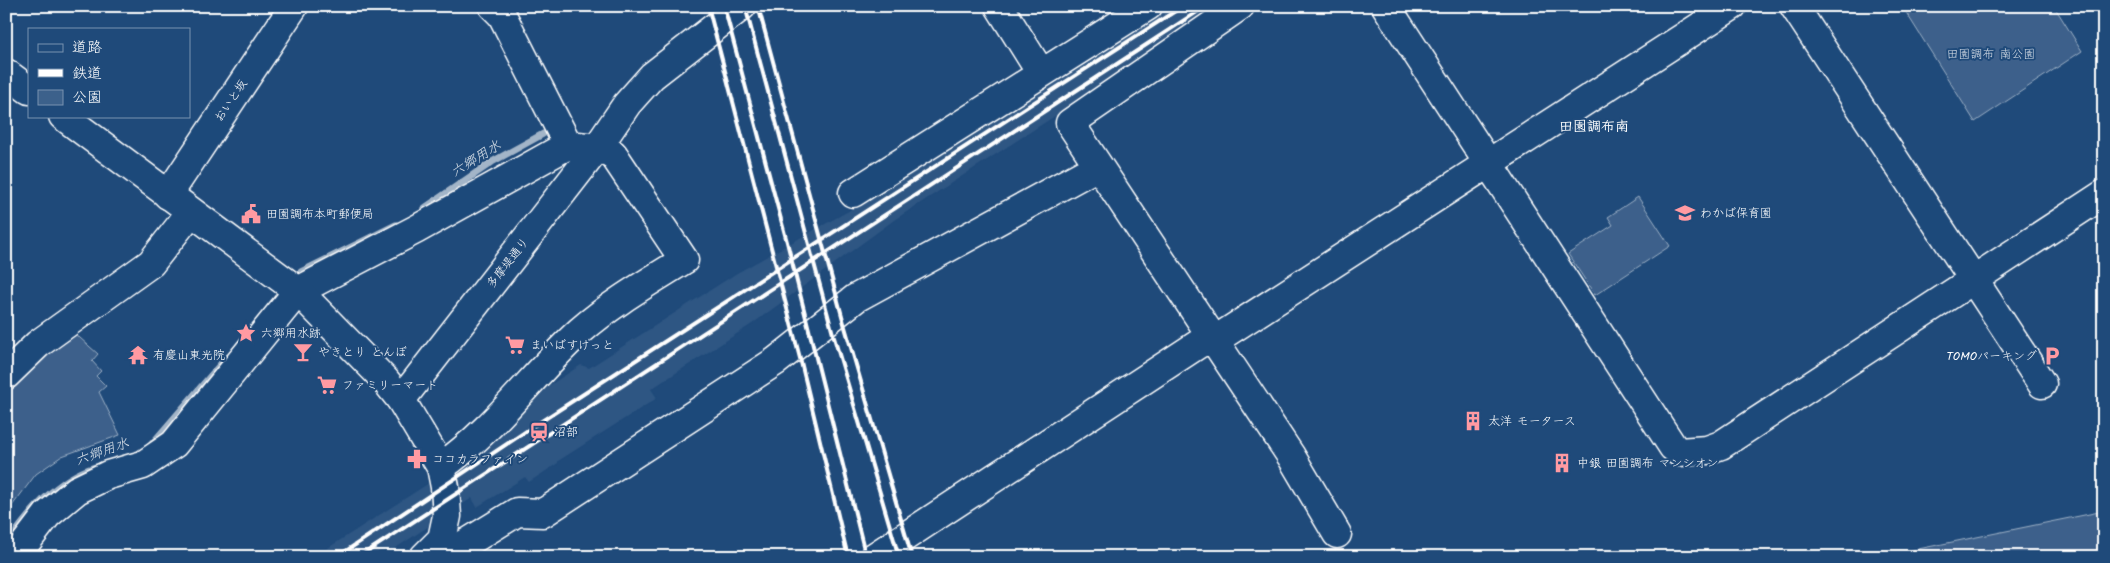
<svg xmlns="http://www.w3.org/2000/svg" width="2110" height="563" viewBox="0 0 2110 563" font-family="Kalam,'Klee One',sans-serif">
  <style>
    .built { fill: #2e5683 }
    .green { fill: #3c618b; stroke: #9eb0c5 }
    .lines { fill: none; stroke-linecap: round; stroke-linejoin: round }
    .stream { stroke: #a3b5c8; stroke-width: 7 }
    .minor-casing { stroke: #fff; stroke-width: 31 }
    .tertiary-casing { stroke: #fff; stroke-width: 31 }
    .primary-casing { stroke: #fff; stroke-width: 31 }
    .minor { stroke: #1f4a7a; stroke-width: 28 }
    .tertiary { stroke: #1f4a7a; stroke-width: 28 }
    .primary { stroke: #1f4a7a; stroke-width: 28 }
    .rail { stroke: #fff; stroke-width: 4 }
    .labels { text-anchor: middle; dominant-baseline: central; stroke-width: 4; stroke-linejoin: round; paint-order: stroke }
    .park-label { font-size: 12px; fill: #d8dfe8; stroke: #1f4a7a }
    .street-label { font-size: 12px; fill: #fff; stroke: #1f4a7a }
    .poi-label { font-size: 12px; fill: #fff; stroke: #1f4a7a; text-anchor: start }
    .neighbourhood-label { font-size: 14px; font-weight: bold; fill: #fff; stroke: #1f4a7a }
    .water-label { font-size: 14px; font-style: italic; fill: #d8e0e8; stroke: #1f4a7a }
  </style>
  <rect width="100%" height="100%" fill="#1f4a7a"/>
  <filter id="ink" filterUnits="userSpaceOnUse"><feTurbulence type="fractalNoise" baseFrequency=".02" numOctaves="2"/><feDisplacementMap in="SourceGraphic" scale="10" xChannelSelector="R" yChannelSelector="G"/><feConvolveMatrix kernelMatrix="1 2 1 2 8 2 1 2 1" color-interpolation-filters="sRGB"/></filter>
  <g filter="url(#ink)">
    <path class="built" d="M1161 6H1225L894 220 752 324 651 389 657 398 558 461V463L529 482 525 477 477 507 472 498 394 549 380 551 372 557H314L479 451 516 407 581 365 589 368 737 273 863 203 859 197Z"/>
    <path class="green" d="M1902 6H2054L2082 51 1975 122Z
      M1638 197 1670 246 1595 295 1568 254 1613 225 1608 217Z
      M71 330 98 354 92 361 101 371 96 376 106 386 99 392 120 435 62 456 36 474 6 514V396L39 355Z
      M2104 511V557H1879Z"/>
    <g class="lines">
      <path class="stream" d="M425 208 492 162 543 134
        M301 272 396 225
        M151 445 226 358
        M6 546C29 513 56 479 95 467"/>
      <defs>
        <path id="minor" d="M493 6 502 15 568 145
          M999 6 1041 73
          M1240 6 1070 123 1291 456 1337 534
          M1386 6 1673 447 1679 452 1707 450 1721 445 2104 194
          M1794 6 2042 384
          M853 193 1148 6
          M168 195 294 6
          M6 375 38 344 151 263 191 212
          M15 557 47 515 77 490 108 475 143 465 174 444 298 291 417 229 568 145 597 148 613 154 684 260C649 282 612 303 580 331 532 375 495 429 441 467
          M444 557 517 512 543 513 776 361 856 298 1098 166
          M874 557 1200 343 1215 340 1732 6"/>
        <path id="tertiary" d="M6 73 29 90
          M63 116 298 291 385 380 401 400"/>
        <path id="primary" d="M424 557 442 539 447 516 445 487 441 467 401 400 597 148 627 104 652 76 742 6"/>
      </defs>
      <use href="#minor" class="minor-casing"/>
      <use href="#tertiary" class="tertiary-casing"/>
      <use href="#primary" class="primary-casing"/>
      <use href="#minor" class="minor"/>
      <use href="#tertiary" class="tertiary"/>
      <use href="#primary" class="primary"/>
      <path class="rail" d="M708 6 801 362 848 557
        M724 6 787 242 866 557
        M745 6 833 334 899 557
        M758 6 845 327 912 557
        M337 557 534 426 1183 6
        M359 557 1206 6"/>
    </g>
  </g>
  <defs>
    <symbol id="school-bare" viewBox="-9 -9 18 18"><path d="M0-5L7-2L0 1L-7-2ZM-4 1L0 2.5L4 1V4Q0 6-4 4Z" fill="#ff9aa2" stroke="#1f4a7a" stroke-width="2.5" paint-order="stroke"/></symbol>
    <symbol id="civic-bare" viewBox="-9 -9 18 18"><path d="M-.6-6.5H3V-4.5H.6V-3L4-1V1h2V6H-6V1h2V-1L-.6-3ZM-1.2 2.5V6h2.4V2.5Z" fill="#ff9aa2" stroke="#1f4a7a" stroke-width="2.5" paint-order="stroke"/></symbol>
    <symbol id="sight-bare" viewBox="-9 -9 18 18"><path d="M0-6L1.8-2.2L6-1.7L2.9 1.2L3.7 5.4L0 3.3L-3.7 5.4L-2.9 1.2L-6-1.7L-1.8-2.2Z" fill="#ff9aa2" stroke="#1f4a7a" stroke-width="2.5" paint-order="stroke"/></symbol>
    <symbol id="supermarket-bare" viewBox="-9 -9 18 18"><path d="M-6-5.5h2.5l.6 2H6L4.5 2H-2.5L-4.4-4H-6ZM-1.5 3.2a1.3 1.3 0 1 0 .1 0ZM3 3.2a1.3 1.3 0 1 0 .1 0Z" fill="#ff9aa2" stroke="#1f4a7a" stroke-width="2.5" paint-order="stroke"/></symbol>
    <symbol id="bar-bare" viewBox="-9 -9 18 18"><path d="M-6-5H6L.8 .8V4.5H3.5V6h-7V4.5H-.8V.8Z" fill="#ff9aa2" stroke="#1f4a7a" stroke-width="2.5" paint-order="stroke"/></symbol>
    <symbol id="temple-bare" viewBox="-9 -9 18 18"><path d="M0-6L5-2H3V0L6.5 2.5H4V6H1.5V3h-3V6H-4V2.5H-6.5L-3 0V-2H-5Z" fill="#ff9aa2" stroke="#1f4a7a" stroke-width="2.5" paint-order="stroke"/></symbol>
    <symbol id="parking-bare" viewBox="-9 -9 18 18"><path d="M-3.5-5.5H1a3.5 3.5 0 0 1 0 7H-1V5.5H-3.5ZM-1-3.4V-.6H.8a1.4 1.4 0 0 0 0-2.8Z" fill="#ff9aa2" stroke="#1f4a7a" stroke-width="2.5" paint-order="stroke"/></symbol>
    <symbol id="building-bare" viewBox="-9 -9 18 18"><path d="M-4-6H4V6H1V3H-1V6H-4ZM-2.5-4.3h1.7v1.8h-1.7ZM.8-4.3h1.7v1.8H.8ZM-2.5-1h1.7V.8h-1.7ZM.8-1h1.7V.8H.8Z" fill="#ff9aa2" stroke="#1f4a7a" stroke-width="2.5" paint-order="stroke"/></symbol>
    <symbol id="station-bare" viewBox="-9 -9 18 18"><path d="M-3-6H3Q5-6 5-4V2Q5 4 3 4L4.5 6H3L1.5 4h-3L-3 6H-4.5L-3 4Q-5 4-5 2V-4Q-5-6-3-6ZM-3.5-4v3h7v-3ZM-3.5 1v1.5H-2V1ZM2 1v1.5H3.5V1Z" fill="#ff9aa2" stroke="#1f4a7a" stroke-width="2.5" paint-order="stroke"/></symbol>
    <symbol id="pharmacy-bare" viewBox="-9 -9 18 18"><path d="M-2-6h4v4h4v4h-4v4h-4v-4h-4v-4h4Z" fill="#ff9aa2" stroke="#1f4a7a" stroke-width="2.5" paint-order="stroke"/></symbol>
  </defs>
  <g fill-rule="evenodd">
    <use href="#school-bare" x="1671" y="199" width="28" height="28"/>
    <use href="#civic-bare" x="237" y="200" width="28" height="28"/>
    <use href="#sight-bare" x="232" y="319" width="28" height="28"/>
    <use href="#supermarket-bare" x="501" y="331" width="28" height="28"/>
    <use href="#bar-bare" x="289" y="338" width="28" height="28"/>
    <use href="#temple-bare" x="124" y="341" width="28" height="28"/>
    <use href="#parking-bare" x="2038" y="342" width="28" height="28"/>
    <use href="#supermarket-bare" x="313" y="371" width="28" height="28"/>
    <use href="#building-bare" x="1459" y="407" width="28" height="28"/>
    <use href="#station-bare" x="525" y="418" width="28" height="28"/>
    <use href="#pharmacy-bare" x="403" y="445" width="28" height="28"/>
    <use href="#building-bare" x="1548" y="449" width="28" height="28"/>
  </g>
  <g class="labels">
    <g class="park-label">
      <text x="1991" y="54">田園調布 南公園</text>
    </g>
    <g class="street-label">
      <text transform="translate(231 101) rotate(-56)">おいと坂</text>
      <text transform="translate(508 263) rotate(-52)">多摩堤通り</text>
    </g>
    <g class="poi-label">
      <text x="1700" y="213">わかば保育園</text>
      <text x="266" y="214">田園調布本町郵便局</text>
      <text x="261" y="333">六郷用水跡</text>
      <text x="530" y="345">まいばすけっと</text>
      <text x="318" y="352">やきとり とんぼ</text>
      <text x="153" y="355">有慶山東光院</text>
      <text x="2037" y="356" text-anchor="end">TOMOパーキング</text>
      <text x="342" y="385">ファミリーマート</text>
      <text x="1488" y="421">太洋 モータース</text>
      <text x="554" y="432">沼部</text>
      <text x="432" y="459">ココカラファイン</text>
      <text x="1577" y="463">中銀 田園調布 マンシオン</text>
    </g>
    <g class="neighbourhood-label">
      <text x="1594" y="127">田園調布南</text>
    </g>
    <g class="water-label">
      <text transform="translate(476 159) rotate(-32)">六郷用水</text>
      <text transform="translate(102 452) rotate(-20)">六郷用水</text>
    </g>
  </g>
  <rect width="2110" height="563" fill="none" stroke="#1f4a7a" stroke-width="25"/>
  <rect x="12" y="12" width="2085" height="538" fill="none" stroke="#fff" stroke-width="2" filter="url(#ink)"/>
  <rect x="28" y="28" width="162" height="90" fill="#1f4a7a" stroke="#7992af"/>
  <rect x="38" y="44" width="25" height="8" fill="#1f4a7a" stroke="#7992af"/>
  <text x="72" y="52" font-size="15" fill="#ffffff">道路</text>
  <rect x="38" y="69" width="25" height="8" fill="#ffffff" stroke="#7992af"/>
  <text x="72" y="78" font-size="15" fill="#ffffff">鉄道</text>
  <rect x="38" y="90" width="25" height="15" fill="#3c618b" stroke="#7992af"/>
  <text x="72" y="102" font-size="15" fill="#ffffff">公園</text>
</svg>
